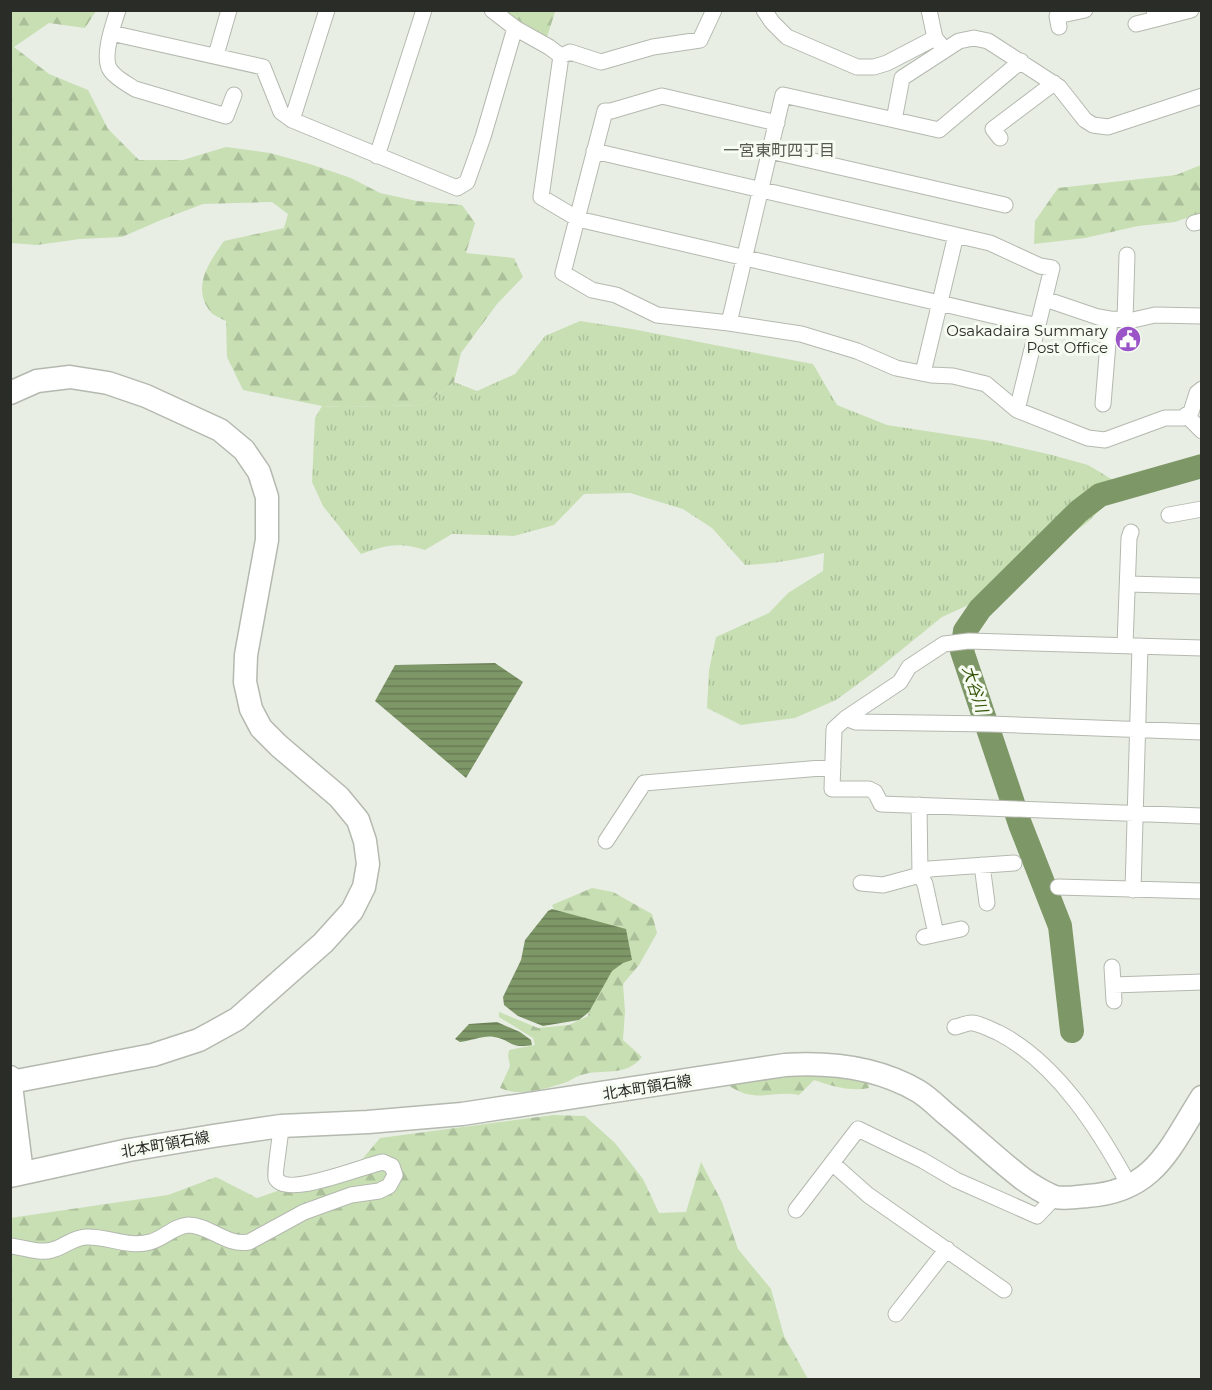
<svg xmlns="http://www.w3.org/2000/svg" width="1212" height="1390" viewBox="0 0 1212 1390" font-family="Montserrat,'Noto Sans JP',sans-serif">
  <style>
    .grass { fill: url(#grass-tufts) }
    .forest { fill: url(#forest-firs) }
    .water { fill: url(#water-rules) }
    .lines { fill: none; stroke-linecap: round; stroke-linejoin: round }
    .river { stroke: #7e9767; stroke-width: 24 }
    .street-casing { stroke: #b4b9af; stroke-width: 17 }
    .secondary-casing { stroke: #b4b9af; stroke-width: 25 }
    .street { stroke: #fff; stroke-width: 15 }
    .secondary { stroke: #fff; stroke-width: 22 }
    .labels { text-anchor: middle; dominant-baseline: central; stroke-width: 6; stroke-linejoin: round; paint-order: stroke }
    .poi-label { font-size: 15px; fill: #2a2c28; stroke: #f6fcf2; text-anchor: end }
    .street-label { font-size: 15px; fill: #2a2c28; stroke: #f6fcf2 }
    .neighbourhood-label { font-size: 16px; fill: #555951; stroke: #f6fcf2 }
    .water-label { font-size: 16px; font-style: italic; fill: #37560b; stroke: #f6fcf2 }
  </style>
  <defs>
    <pattern id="grass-tufts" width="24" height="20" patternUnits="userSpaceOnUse" patternTransform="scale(1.5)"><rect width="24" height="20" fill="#c7dfb3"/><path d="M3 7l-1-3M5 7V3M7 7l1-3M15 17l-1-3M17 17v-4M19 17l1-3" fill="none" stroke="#abc09a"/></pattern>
    <pattern id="forest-firs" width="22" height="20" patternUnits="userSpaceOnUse" patternTransform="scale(1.5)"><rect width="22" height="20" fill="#c7dfb3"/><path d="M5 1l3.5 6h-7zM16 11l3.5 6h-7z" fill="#abc09a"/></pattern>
    <pattern id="water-rules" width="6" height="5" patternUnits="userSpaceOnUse" patternTransform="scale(1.5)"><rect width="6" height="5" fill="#7e9767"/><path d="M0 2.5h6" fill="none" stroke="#677b55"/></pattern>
  </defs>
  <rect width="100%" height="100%" fill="#e9eee5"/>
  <path class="grass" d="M580 321 632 329 813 364 837 405 887 425 991 441 1052 455 1088 465 1123 486 1088 522 986 597 942 617 873 673 836 700 795 718 741 725 707 708 709 670 716 637 769 613 788 593 823 571 824 553C797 560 772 564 745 565L712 528 683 509 630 493 584 494 554 525 514 536 452 534 425 550C397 542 388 545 361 554L323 506 312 482 315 418 322 406 344 407 424 405 454 382 477 391 515 374 545 336Z"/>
  <path class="forest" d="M10 11H96L85 28 49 23 14 47 49 74 88 90 108 129 139 160H183L226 147 270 153 310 164 351 178 380 193 417 201 462 205 475 223 466 253 514 258 523 277 497 304 461 353 454 382 424 405 344 407 322 406 243 390 227 357 226 321C221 318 213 316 210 311 191 287 210 261 224 241L284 228 288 214 272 202 203 204 161 220 122 237 80 239 37 245 11 243Z
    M554 11 555 12 547 37 515 18 506 11Z
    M1201 165V213L1175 222 1138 226 1085 238 1034 244 1035 221 1058 188 1176 175Z
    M592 888 613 892 652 914 657 933 639 965 623 984 625 1011 623 1040 642 1057C625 1078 603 1068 581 1075 575 1077 570 1081 564 1083 544 1089 520 1097 500 1088L510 1066 508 1056 509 1050 535 1045 533 1038 499 1017V1012L538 1028 569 1025 588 1016 593 995 552 905Z
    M813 1073 867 1078 869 1088C850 1092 832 1086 814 1080L799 1095C769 1090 759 1104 729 1086L733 1082Z
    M553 1115 585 1116 615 1143 643 1179 659 1213 686 1212 701 1162 722 1202 738 1249 771 1289 784 1336 808 1379H11L10 1218 168 1195 216 1177 257 1198 359 1163 380 1138Z"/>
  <path class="water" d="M495 663 523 682 466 778 375 701 395 665Z
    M552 909 626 929 632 960 623 963 612 971 589 1012 579 1020 543 1026 518 1016 504 1005 503 997 521 960 525 940 548 911Z
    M497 1022 520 1032 531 1040 532 1045C509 1049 512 1040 494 1037 484 1035 471 1041 460 1042L455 1039 469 1024Z"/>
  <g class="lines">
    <path class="river" d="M1072 1031 1060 926 1020 824 962 651 965 631 980 609 1079 511 1100 495 1202 466"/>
    <defs>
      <path id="street" d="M118 10C113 25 101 59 111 71 116 78 127 84 135 89L226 116 234 95
        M492 10 515 28 549 47 561 56
        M764 10 772 22 787 37 857 67H874L887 63 935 38
        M929 10 935 38 940 44
        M1154 10 1156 19 1191 10
        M1136 24 1156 19
        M1059 27 1057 16 1085 10
        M111 33 263 67 281 112 292 120 457 188 467 182 483 137 515 28
        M216 55 229 10
        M561 56 541 197 578 219 1038 326
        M561 56 570 52 601 62 653 47 700 40 714 10
        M292 120 327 10
        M894 120 902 78 959 41 974 38 988 41 1059 87 1085 120 1093 125 1108 127 1202 96
        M777 123 662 96 611 111H605L563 273 592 290 616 295 657 315 729 323 801 334 857 351 896 368 931 375 953 376 986 384 1017 410 1088 438 1105 440 1165 418H1183L1191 412 1197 393 1202 389
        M1000 138 993 129 1054 83
        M594 151 990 243 1040 266 1052 268 1017 410
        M770 151 1005 205
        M377 156 424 10
        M1194 223 1202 221
        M1045 299 1098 317 1110 319 1133 320 1155 315 1202 316
        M1125 320 1127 255
        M729 323 783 95 939 130 1021 61
        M923 373 956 235
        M1103 404 1110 319
        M1186 415 1202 431
        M1169 515 1202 509
        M1128 584 1202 586
        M1125 645 1129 538 1131 532
        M1202 648 969 641 944 644 909 667 900 682 846 718 834 729 832 789H869L875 792 881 804 1202 816
        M846 718 856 722 990 724 1202 732
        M606 841 644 783 833 767
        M982 865 987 903
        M861 883 883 885 920 875 919 805
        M1058 887 1202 891
        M1133 890 1140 646
        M936 934 925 884 920 875 929 869 1014 863
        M924 937 961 929
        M1112 967 1114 1001
        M1113 985 1202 982
        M955 1027C961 1026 968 1022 973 1023 981 1024 992 1030 999 1033 1057 1063 1100 1131 1130 1187
        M832 1163 868 1195 1004 1290
        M796 1210 858 1129 922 1160 956 1180 1037 1216 1055 1197
        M10 1246C24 1247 38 1254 52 1250 64 1247 72 1238 86 1237 107 1236 129 1248 150 1242 163 1239 174 1226 188 1225 210 1225 225 1246 249 1242L304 1212 351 1195 379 1191 389 1186 395 1175 392 1166 383 1162C365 1165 286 1199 276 1178 274 1173 281 1136 281 1126
        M896 1314 947 1249"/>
      <path id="secondary" d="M10 393 37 381 70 377 108 383 146 396 220 430 244 450 259 472 267 497V540L246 655 245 682 251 709 261 728 279 746 339 797 358 820 365 841 368 864 364 887 352 911 323 943 237 1019 199 1040 153 1055 11 1082
        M10 1077 22 1173
        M10 1176 129 1150 213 1136 281 1126 368 1122 462 1114 785 1065C831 1062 877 1067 918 1091 928 1097 937 1106 946 1114 972 1135 997 1159 1023 1179 1031 1185 1046 1194 1055 1197 1065 1199 1078 1197 1087 1196 1155 1192 1170 1147 1202 1097"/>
    </defs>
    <use href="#street" class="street-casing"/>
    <use href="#secondary" class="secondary-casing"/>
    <use href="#street" class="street"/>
    <use href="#secondary" class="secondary"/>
  </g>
  <defs>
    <symbol id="civic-disc" viewBox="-11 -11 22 22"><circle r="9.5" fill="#9b54c8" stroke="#f6fcf2"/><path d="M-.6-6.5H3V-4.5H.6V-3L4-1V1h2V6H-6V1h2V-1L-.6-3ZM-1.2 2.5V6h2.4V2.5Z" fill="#fff"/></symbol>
  </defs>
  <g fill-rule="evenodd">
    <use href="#civic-disc" x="1113" y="324" width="30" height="30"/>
  </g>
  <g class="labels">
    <g class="poi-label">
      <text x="1108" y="330">Osakadaira Summary<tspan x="1108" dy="17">Post Office</tspan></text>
    </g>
    <g class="street-label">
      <text transform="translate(647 1087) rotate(-9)">北本町領石線</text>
      <text transform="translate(165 1144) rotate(-10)">北本町領石線</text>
    </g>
    <g class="neighbourhood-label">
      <text x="779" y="150">一宮東町四丁目</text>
    </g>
    <g class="water-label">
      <text transform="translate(975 689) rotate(72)">大谷川</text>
    </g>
  </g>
  <rect width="1212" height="1390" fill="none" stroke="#2a2c28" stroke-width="24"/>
</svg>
